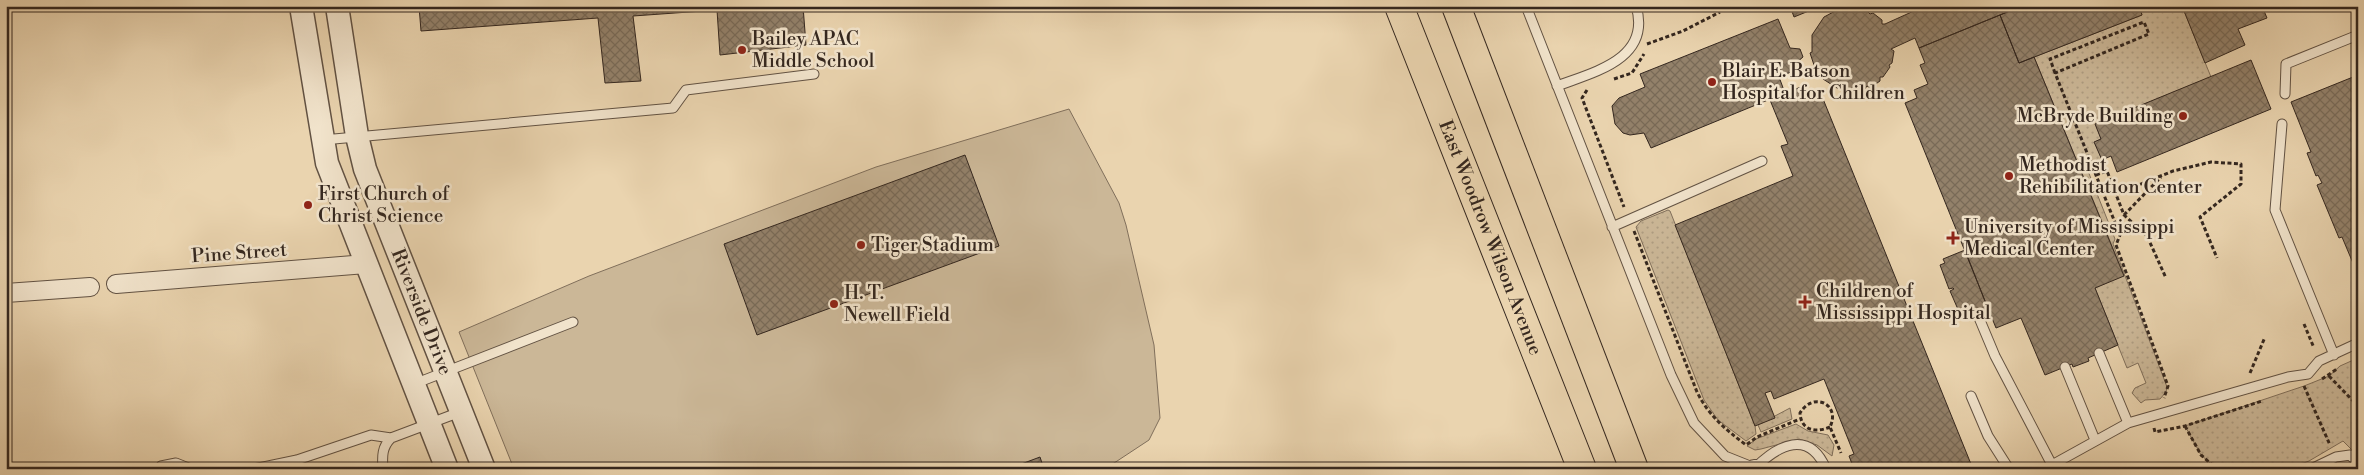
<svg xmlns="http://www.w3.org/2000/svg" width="2364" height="475" viewBox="0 0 2364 475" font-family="'Libre Bodoni',serif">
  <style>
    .green { fill: url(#green-dots); stroke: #806f5b }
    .pitch { fill: #cbb797; stroke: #806f5b }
    .building { fill: url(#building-cross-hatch); stroke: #34271f }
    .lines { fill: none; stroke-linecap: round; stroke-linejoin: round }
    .service-casing { stroke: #625243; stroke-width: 11 }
    .minor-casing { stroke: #625243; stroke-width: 20 }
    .tertiary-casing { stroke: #625243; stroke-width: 25 }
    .primary-casing { stroke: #34271f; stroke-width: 30 }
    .path { stroke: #34271f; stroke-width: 3; stroke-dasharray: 4 2.5; stroke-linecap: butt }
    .service { stroke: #f1e3cb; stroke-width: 9 }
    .minor { stroke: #f1e3cb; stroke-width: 18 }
    .tertiary { stroke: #f1e3cb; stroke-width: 22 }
    .primary { stroke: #ead4af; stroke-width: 28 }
    .poi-dot { fill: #8f2418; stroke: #f1e3cb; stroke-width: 2 }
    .labels { text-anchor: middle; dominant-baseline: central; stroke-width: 5; stroke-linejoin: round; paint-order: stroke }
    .poi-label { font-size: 19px; fill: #34271f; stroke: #f1e3cb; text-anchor: start }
    .street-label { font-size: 19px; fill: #34271f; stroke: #f1e3cb }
  </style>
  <defs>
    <pattern id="green-dots" width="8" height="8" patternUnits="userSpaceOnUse" patternTransform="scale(1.25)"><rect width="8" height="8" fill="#cbb797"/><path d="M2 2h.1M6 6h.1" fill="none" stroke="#af9d82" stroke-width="1.8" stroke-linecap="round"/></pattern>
    <pattern id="building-cross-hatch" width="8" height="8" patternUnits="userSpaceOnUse" patternTransform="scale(1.25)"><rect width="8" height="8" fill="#93816a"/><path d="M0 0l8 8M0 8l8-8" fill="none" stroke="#796a57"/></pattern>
  </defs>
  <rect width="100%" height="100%" fill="#ead4af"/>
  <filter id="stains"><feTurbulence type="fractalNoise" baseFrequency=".004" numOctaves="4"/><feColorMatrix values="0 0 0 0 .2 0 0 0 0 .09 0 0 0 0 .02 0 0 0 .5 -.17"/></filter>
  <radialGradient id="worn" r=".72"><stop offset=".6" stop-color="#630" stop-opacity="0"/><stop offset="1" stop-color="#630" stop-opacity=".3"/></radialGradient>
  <path class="green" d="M2139 6H2182L2211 77 2096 124 2101 139 2095 142 2102 160 2086 166 2115 239 2113 244 2167 387 2166 392 2160 399 2145 400 2141 403 2132 393 2135 388 2146 383 2138 363 2127 368 2095 288 2124 275 2034 57 2142 15Z
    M1668 210 1670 211 1755 426 1756 434 1746 441 1718 420 1704 400 1636 227 1641 221Z
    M2358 358V456L2343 441 2309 461 2288 469H2217L2201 455 2185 426 2304 386 2329 376 2340 366Z
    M1790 408 1792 419 1761 432 1758 425Z
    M1796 424 1808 431 1828 435 1834 445 1832 456 1817 445 1799 439 1761 449 1755 450 1747 446 1756 439Z"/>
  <path class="pitch" d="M1069 109 1119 203 1126 225 1154 345 1160 418 1149 440 1105 469H514L459 332 589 276 876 167Z"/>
  <path class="building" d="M419 6H803L806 45 720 55 717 10 633 16 641 81 605 83 598 18 421 31Z
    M1790 6H1821L1794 17Z
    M1914 6H2022L1919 48 1915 38 1891 49 1894 51 1892 63 1889 65 1890 67 1883 77H1880V81L1870 88 1867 86 1864 90 1849 89 1848 91 1837 88 1823 79 1815 68 1810 53 1812 52V35L1824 17 1839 9 1851 7 1854 10 1855 8 1867 11 1870 14 1873 13 1882 20V24H1885L1916 10Z
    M2022 6H2139L2142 15 2019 63 2000 15Z
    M2182 6H2262L2267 18 2238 29 2245 45 2205 63Z
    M2000 15 2019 63 2034 57 2124 276 2095 288 2118 345 2088 358 2089 361 2073 367 2072 364 2045 375 2021 318 1996 328 1905 103 1917 98 1914 90 1928 84 1920 65 1925 63 1919 48Z
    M1778 19 1790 48 1800 49 1803 57 1796 63 1798 69 1779 77 1785 93 1651 148 1644 133 1630 135 1623 133 1615 124 1612 106 1619 98 1645 87 1640 74Z
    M2251 60 2271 109 2117 172 2111 156 2102 160 2094 142 2101 139 2095 124Z
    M2358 75V275L2342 237 2339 238 2317 185 2322 183 2318 175 2316 176 2307 153 2311 152 2291 102Z
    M1803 86 1807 94 1819 89 1973 469H1854L1849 456 1854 454 1824 379 1774 399 1771 391 1765 393 1775 418 1755 426 1675 225 1793 176 1781 146 1788 144 1770 100Z
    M965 155 999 246 757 335 724 244Z
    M1965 250 1988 309 1966 318 1964 313 1960 314 1950 291 1954 289 1953 288 1949 289 1940 265 1945 263 1943 259Z
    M1040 457 1044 469H1008Z"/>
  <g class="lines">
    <defs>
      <path id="service" d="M1526 6 1671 375 1694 423 1725 456 1755 468C1778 445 1809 429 1826 469
        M1557 86C1594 72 1652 59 1636 6
        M2285 94 2286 64 2358 35
        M2282 124 2275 210 2334 355
        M323 140 673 108 686 90 814 74
        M1612 227 1762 161
        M1977 313 1995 356 2052 465 2128 423 2288 377 2308 374 2319 361 2358 343
        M2099 353 2128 423
        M2065 367 2095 440
        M414 384 573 322
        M1971 396 1988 436 2009 469
        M159 469 161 466 176 463 191 469
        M253 469 297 460 371 435 391 438
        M383 469C382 456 382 447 391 438L460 412
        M2311 469 2336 457 2350 455 2358 463"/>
      <path id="minor" d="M116 284 366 264
        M6 293 90 287
        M1754 469H1756"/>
      <g id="tertiary">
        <path d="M301 6 327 163 447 469"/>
        <path id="s1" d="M337 6 357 136 365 169 484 469"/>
      </g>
      <g id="primary">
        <path id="s2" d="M1399 6 1582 469"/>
        <path d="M1456 6 1634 469"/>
      </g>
    </defs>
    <use href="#service" class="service-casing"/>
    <use href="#minor" class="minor-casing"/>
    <use href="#tertiary" class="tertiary-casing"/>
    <use href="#primary" class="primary-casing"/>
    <path class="path" d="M1647 44 1683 31 1720 12
      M2055 73 2050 59 2144 22 2149 34 2055 73 2120 235 2116 245 2168 386 2164 398
      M1614 79 1632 73 1644 54
      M1587 90 1582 98 1624 207
      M2096 175 2107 171 2124 215 2147 236 2166 278
      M2116 194 2173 171 2211 162 2241 164V184L2200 217 2217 258
      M2124 215 2161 177
      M1634 231 1697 392C1709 416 1725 429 1746 445L1757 437 1800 419
      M2304 324 2314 348
      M2250 373 2265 337
      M2329 376 2358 406
      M2322 379 2337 369
      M2304 386 2330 445
      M2185 426 2201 455 2217 469
      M1830 427C1816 433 1801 431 1800 413 1813 391 1841 404 1830 427L1841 453
      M2154 428 2155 432 2185 426 2262 401"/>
    <use href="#service" class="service"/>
    <use href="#minor" class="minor"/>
    <use href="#tertiary" class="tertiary"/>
    <use href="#primary" class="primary"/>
  </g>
  <g class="poi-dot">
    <circle cx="742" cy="50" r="5"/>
    <circle cx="1712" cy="82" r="5"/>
    <circle cx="2183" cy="116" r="5"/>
    <circle cx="2009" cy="176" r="5"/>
    <circle cx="308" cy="205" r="5"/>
    <path d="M1950.5 230.5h5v5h5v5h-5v5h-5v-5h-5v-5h5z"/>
    <circle cx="861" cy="245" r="5"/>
    <path d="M1802.5 294.5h5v5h5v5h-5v5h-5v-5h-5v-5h5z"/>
    <circle cx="834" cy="304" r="5"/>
  </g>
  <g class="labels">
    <g class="poi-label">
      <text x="752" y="39">Bailey APAC<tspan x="752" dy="22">Middle School</tspan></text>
      <text x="1722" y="71">Blair E. Batson<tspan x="1722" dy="22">Hospital for Children</tspan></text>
      <text x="2173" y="116" text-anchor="end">McBryde Building</text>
      <text x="2019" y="165">Methodist<tspan x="2019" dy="22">Rehibilitation Center</tspan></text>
      <text x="318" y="194">First Church of<tspan x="318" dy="22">Christ Science</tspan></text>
      <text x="1964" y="227">University of Mississippi<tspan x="1964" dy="22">Medical Center</tspan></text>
      <text x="871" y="245">Tiger Stadium</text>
      <text x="1816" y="291">Children of<tspan x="1816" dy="22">Mississippi Hospital</tspan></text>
      <text x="844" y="293">H. T.<tspan x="844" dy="22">Newell Field</tspan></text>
    </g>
    <g class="street-label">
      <text stroke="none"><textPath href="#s2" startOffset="249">East Woodrow Wilson Avenue</textPath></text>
      <text transform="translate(239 253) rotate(-4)">Pine Street</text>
      <text stroke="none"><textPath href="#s1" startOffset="319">Riverside Drive</textPath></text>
    </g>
  </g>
  <rect width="2364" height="475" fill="none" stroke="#ead4af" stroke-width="25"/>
  <rect x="8" y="8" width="2349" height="460" fill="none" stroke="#34271f" stroke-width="2.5"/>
  <rect x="12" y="12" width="2339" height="450" fill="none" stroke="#34271f"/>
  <rect width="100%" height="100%" filter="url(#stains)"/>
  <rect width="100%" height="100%" fill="url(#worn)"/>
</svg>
